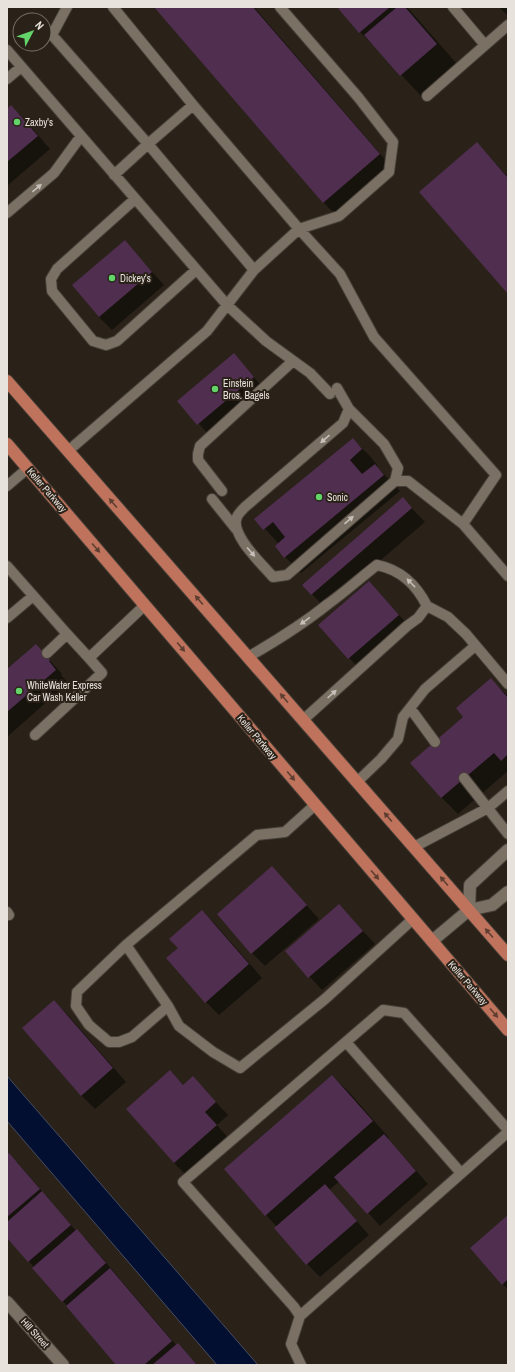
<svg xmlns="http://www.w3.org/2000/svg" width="515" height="1372" viewBox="0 0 515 1372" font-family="'Archivo Narrow',sans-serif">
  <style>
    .water { fill: #020f31; stroke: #474e64 }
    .shadow { fill: #0007 }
    .building { fill: #4f2e50 }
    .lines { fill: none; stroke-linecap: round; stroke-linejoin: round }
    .lane-casing { stroke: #463f38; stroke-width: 12 }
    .street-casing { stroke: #463f38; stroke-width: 14 }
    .primary-casing { stroke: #463f38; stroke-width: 14 }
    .lane { stroke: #7a7064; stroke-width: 10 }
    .street { stroke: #7a7064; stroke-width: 12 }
    .primary { stroke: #bf735c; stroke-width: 12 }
    .oneway { fill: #c7c0b8 }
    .oneway2 { fill: #5e3e30 }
    .poi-dot { fill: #62d469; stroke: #2a2218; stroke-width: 1.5 }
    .labels { text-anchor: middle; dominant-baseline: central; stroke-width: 4; stroke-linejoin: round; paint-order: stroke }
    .poi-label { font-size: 10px; fill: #e8e2dc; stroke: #2a2218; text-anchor: start }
    .street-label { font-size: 10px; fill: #e8e2dc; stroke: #2a2218 }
  </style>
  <rect width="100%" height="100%" fill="#2a2218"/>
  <path class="water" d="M7 1076 258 1365H217L7 1121Z"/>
  <path class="shadow" d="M155 7H254L395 171 340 219 324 203Z
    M338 7H407L458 65 422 97 381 53 360 32Z
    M499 7H508V16Z
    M11 106 24 119 50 149 7 186V110Z
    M477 143 508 177V293Z
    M125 242 164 285 112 330 99 317Z
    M234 355 266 391 211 437 178 401Z
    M352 439 369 455 378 466 377 467 400 491 301 573 285 557 279 544 256 519Z
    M403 499 425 522 325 608 304 585Z
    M369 582 411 628 362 672 320 626Z
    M36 645 62 674 61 675 68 683 7 737V670Z
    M491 680 508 696V771L458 814 442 798 412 763 465 717Z
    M272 867 319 919 265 966 252 953Z
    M339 905 375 944 322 990 286 951Z
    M202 911 215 924 262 978 219 1015 206 1002 179 949Z
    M54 1001 67 1014 126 1082 95 1109 82 1096 23 1028Z
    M170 1071 184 1086 193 1078 228 1115 217 1125 229 1139 187 1176 174 1163Z
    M332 1076 349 1092 389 1138 388 1139 428 1184 380 1226 340 1181 329 1190 369 1235 320 1277 307 1264 275 1228 277 1227 266 1215Z
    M7 1156 18 1163 76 1231 86 1239 176 1345 178 1344 197 1365H118L7 1236Z
    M508 1216V1289L502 1284Z"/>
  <path class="building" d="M154 7H253L380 154 323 203Z
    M337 7H390L359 33Z
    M397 7H405L437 44 400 76 364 35Z
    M11 105 38 136 7 162V109Z
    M477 142 508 178V294L419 192Z
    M125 240 152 272 99 317 72 285Z
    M234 353 254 377 197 425 177 401Z
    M353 438 362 449 350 460 362 474 375 464 384 475 284 558 275 546 285 537 273 522 263 530 254 519Z
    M403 497 412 508 311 595 302 585Z
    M369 581 399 615 348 659 318 625Z
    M36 644 50 660 49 661 56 670 7 712V669Z
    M491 678 508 698V754L501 761 494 753 441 798 410 763 463 717 456 708Z
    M272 866 307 905 251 954 217 914Z
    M339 904 363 931 308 978 285 951Z
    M202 910 249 964 205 1003 166 958 178 948 169 939Z
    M54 1000 113 1068 81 1096 22 1028Z
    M170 1070 183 1085 193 1076 216 1102 205 1112 217 1125 174 1163 126 1109Z
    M332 1075 373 1121 265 1216 224 1169Z
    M384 1134 416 1171 367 1214 334 1177Z
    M9 1153 40 1189 7 1217V1155Z
    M325 1184 357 1221 306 1265 274 1228Z
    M42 1191 71 1225 28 1262 7 1238V1222Z
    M508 1215V1279L502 1285 470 1248Z
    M77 1229 106 1263 62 1302 32 1268Z
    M110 1268 172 1341 144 1365H116L66 1306Z
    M178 1343 197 1365H152Z"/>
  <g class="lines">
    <defs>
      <path id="lane" d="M67 7 52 35 148 144 193 105
        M113 7 193 105 299 229 340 274 374 337 496 475 463 524 508 576
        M453 7 485 45
        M7 50 227 305 266 341 310 373 330 394
        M7 79 21 67
        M427 96 508 25
        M114 175 148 144 254 270 299 229 339 216 389 172 393 142 358 97 280 7
        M135 199 57 269 51 279 52 291 93 341 106 345 117 341 196 270
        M7 213 54 173 81 136
        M337 388 349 409 384 444 398 468 395 481 287 575 273 577C263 565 229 534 237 517 238 514 242 510 245 507L343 423 349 409
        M68 451 207 331 254 270
        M395 481H408L463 524
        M7 486 28 468
        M222 491 198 460V454L200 446 293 361
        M212 499 236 529
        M7 566 67 634
        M427 606 448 617 466 634 508 684
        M7 618 33 596
        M47 653 67 634 89 658
        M248 657C276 641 303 624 328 604 345 592 360 578 377 565 401 570 416 584 427 606L418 618 407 626 303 720
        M410 708 435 742
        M35 735 102 673 89 658 145 605
        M464 778 508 834
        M357 782 381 759 398 739 403 717 425 689 475 646
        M315 805 285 832 257 835 126 945 168 1006 179 1026 213 1052 240 1068 325 999 413 919
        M414 847 488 808 508 791
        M7 912 9 915
        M126 945 77 992 76 1006 89 1025 109 1042H119L132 1037 168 1006
        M346 1042 461 1173
        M508 1130 404 1013 383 1010 183 1182 294 1307 300 1316 508 1132
        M300 1316 291 1344 301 1365"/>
      <path id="street" d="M469 910 470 885 508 850
        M432 941 469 910 492 905 508 892
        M7 1302 63 1365"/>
      <path id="primary" d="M7 381 508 955
        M7 444 508 1030"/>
    </defs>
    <use href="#lane" class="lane-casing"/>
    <use href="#street" class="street-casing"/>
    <use href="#primary" class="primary-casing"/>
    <use href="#lane" class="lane"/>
    <use href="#street" class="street"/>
    <use href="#primary" class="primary"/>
  </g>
  <defs><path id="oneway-solid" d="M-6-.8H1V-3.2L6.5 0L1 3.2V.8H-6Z"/></defs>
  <g class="oneway">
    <use href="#oneway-solid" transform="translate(37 188) rotate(-40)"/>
    <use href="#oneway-solid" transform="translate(325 439) rotate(139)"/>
    <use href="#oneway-solid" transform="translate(349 520) rotate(-41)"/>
    <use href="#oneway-solid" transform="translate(251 552) rotate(49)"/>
    <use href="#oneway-solid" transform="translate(411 583) rotate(-134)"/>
    <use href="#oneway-solid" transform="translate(305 621) rotate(144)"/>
    <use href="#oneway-solid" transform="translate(332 694) rotate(-42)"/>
  </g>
  <g class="oneway2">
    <use href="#oneway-solid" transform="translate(113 503) rotate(-131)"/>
    <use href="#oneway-solid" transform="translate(96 548) rotate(49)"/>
    <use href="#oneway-solid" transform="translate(199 600) rotate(-131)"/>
    <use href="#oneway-solid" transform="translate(181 647) rotate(50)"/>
    <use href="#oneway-solid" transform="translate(284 698) rotate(-131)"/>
    <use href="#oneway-solid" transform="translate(291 776) rotate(50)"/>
    <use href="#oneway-solid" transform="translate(388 817) rotate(-131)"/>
    <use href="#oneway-solid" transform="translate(375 875) rotate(50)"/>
    <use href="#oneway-solid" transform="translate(444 881) rotate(-131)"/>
    <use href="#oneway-solid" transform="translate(489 933) rotate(-131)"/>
    <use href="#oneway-solid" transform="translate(494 1013) rotate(49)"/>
  </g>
  <g class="poi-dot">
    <circle cx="17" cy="122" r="4"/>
    <circle cx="112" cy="278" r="4"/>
    <circle cx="215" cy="389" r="4"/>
    <circle cx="319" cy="497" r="4"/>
    <circle cx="19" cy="691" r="4"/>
  </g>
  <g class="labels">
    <g class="poi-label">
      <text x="25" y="122">Zaxby's</text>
      <text x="120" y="278">Dickey's</text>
      <text x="223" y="383">Einstein<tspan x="223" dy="12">Bros. Bagels</tspan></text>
      <text x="327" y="497">Sonic</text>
      <text x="27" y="685">WhiteWater Express<tspan x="27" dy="12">Car Wash Keller</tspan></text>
    </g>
    <g class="street-label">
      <text transform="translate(47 490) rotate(49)">Keller Parkway</text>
      <text transform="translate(257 737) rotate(50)">Keller Parkway</text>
      <text transform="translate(468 983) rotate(49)">Keller Parkway</text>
      <text transform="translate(35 1333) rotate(48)">Hill Street</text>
    </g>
  </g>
  <rect width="515" height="1372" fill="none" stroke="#e8e2dc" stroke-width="16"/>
  <g transform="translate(32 32) rotate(49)"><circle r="19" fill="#2a2218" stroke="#766f66"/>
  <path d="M0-3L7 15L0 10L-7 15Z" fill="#62d469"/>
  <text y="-6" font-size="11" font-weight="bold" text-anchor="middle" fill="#e8e2dc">N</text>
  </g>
</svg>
